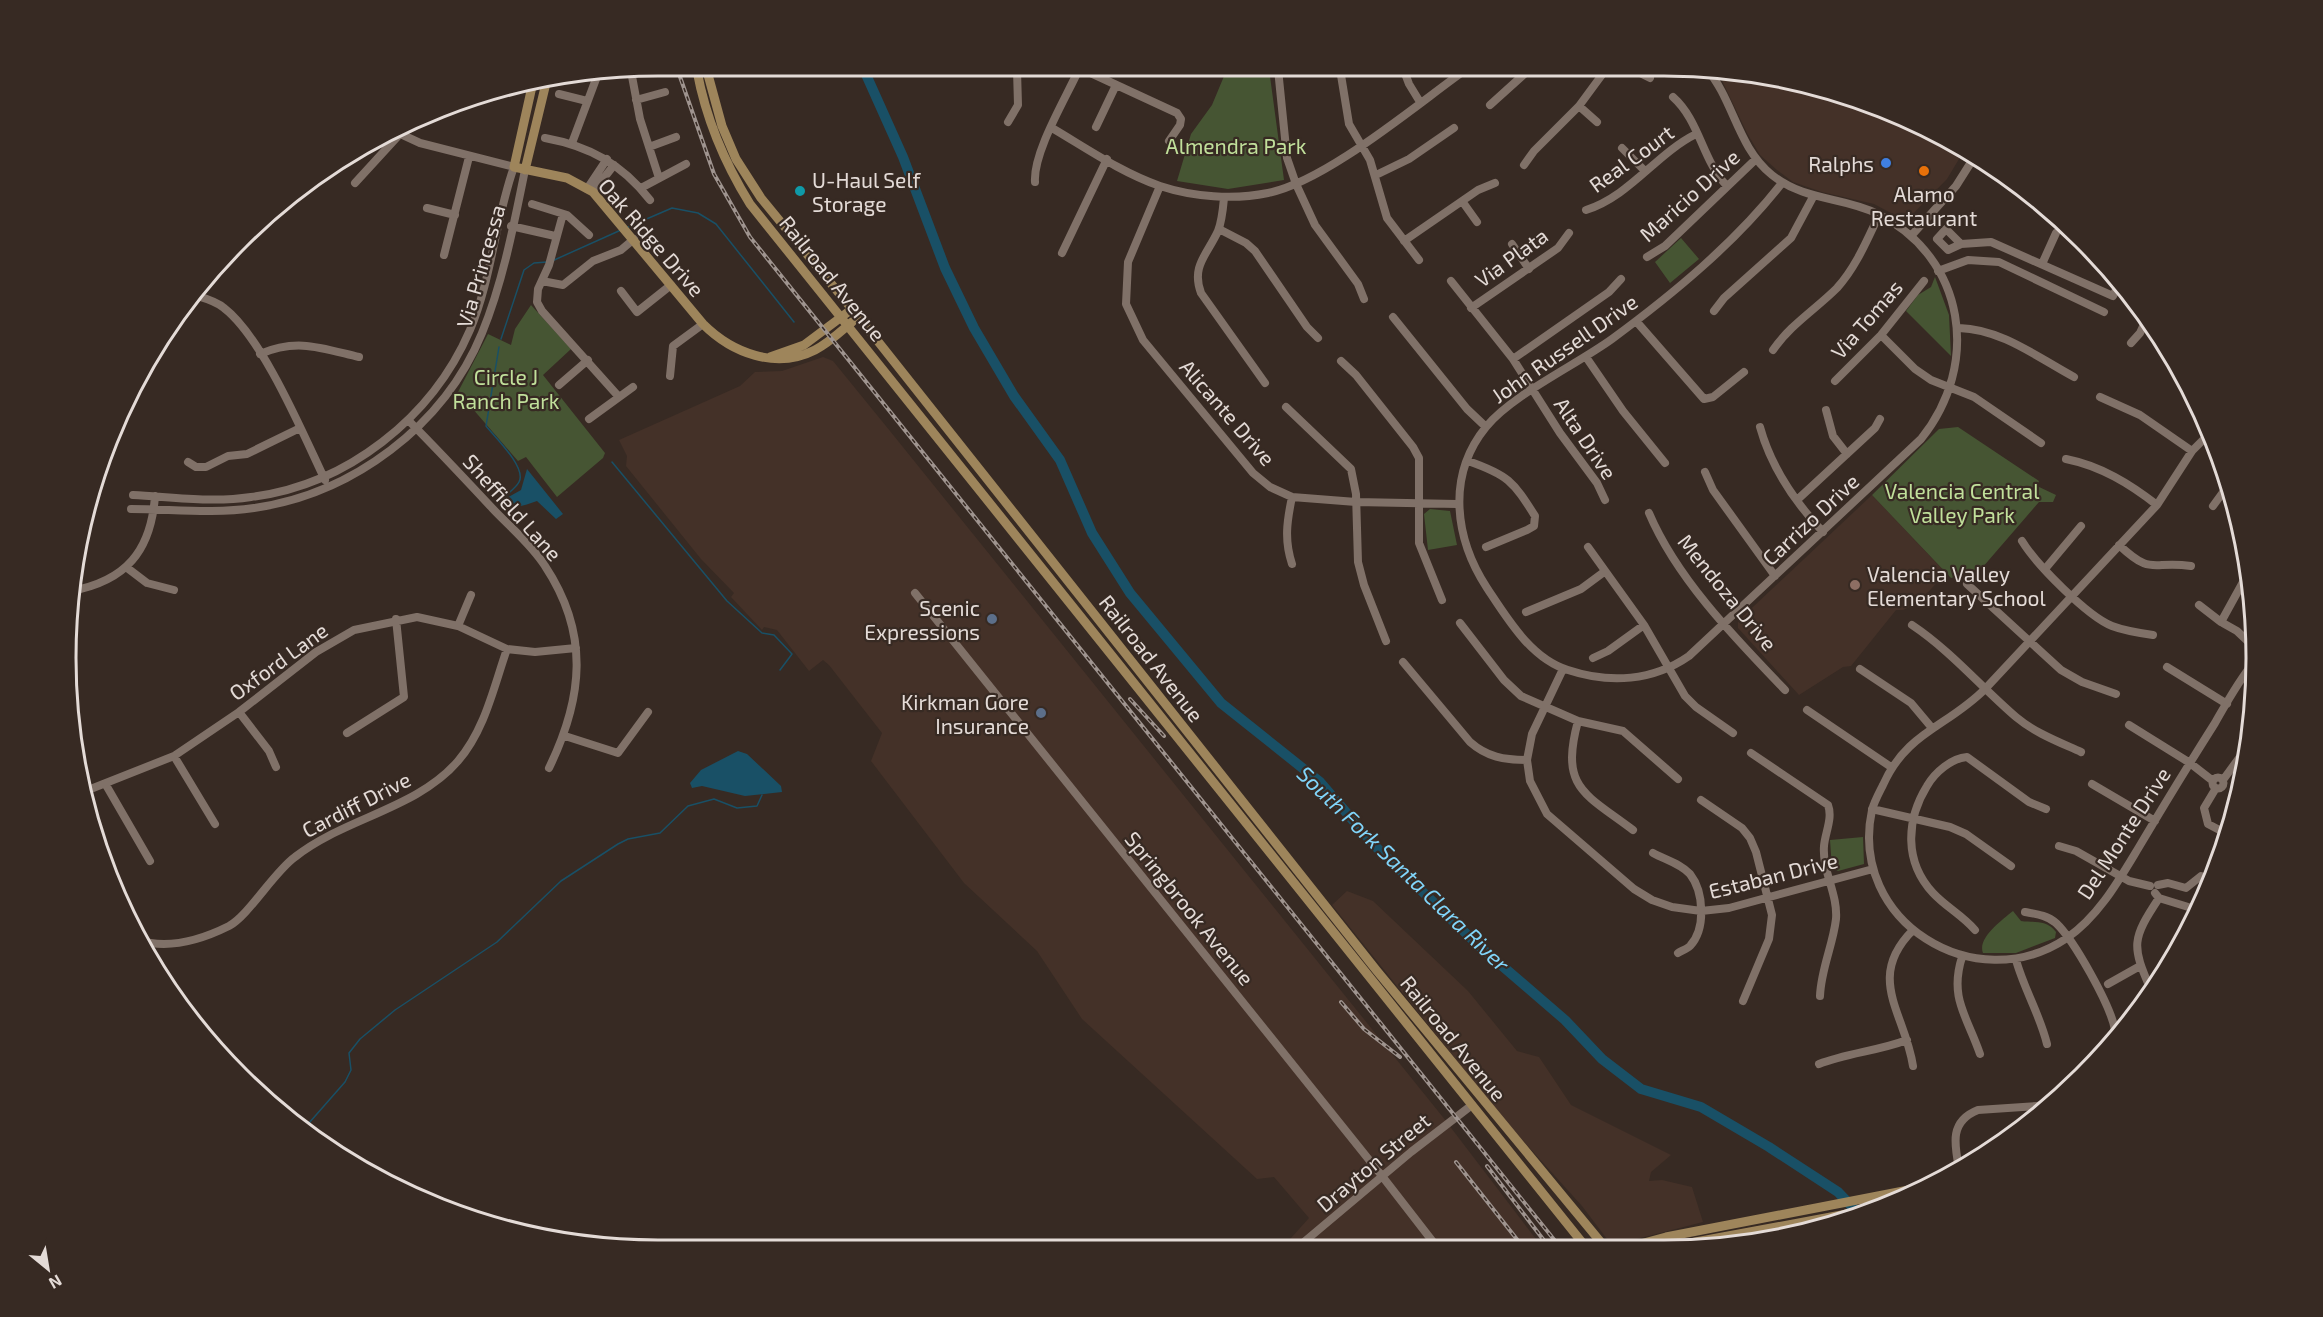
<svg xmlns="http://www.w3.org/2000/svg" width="2323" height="1317" viewBox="0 0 2323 1317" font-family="'Exo 2',sans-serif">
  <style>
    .built { fill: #443128 }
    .green { fill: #465533 }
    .water { fill: #195066 }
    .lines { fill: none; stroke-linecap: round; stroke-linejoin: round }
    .stream { stroke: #195066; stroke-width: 1.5 }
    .river { stroke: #195066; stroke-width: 10 }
    .minor { stroke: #807168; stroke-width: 8 }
    .major { stroke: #9e855b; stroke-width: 9 }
    .rail-casing { stroke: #9f948f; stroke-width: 4 }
    .rail { stroke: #372a23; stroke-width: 1.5; stroke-dasharray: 4.5; stroke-linecap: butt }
    .shop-dot { fill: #3f7fe0; stroke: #372a23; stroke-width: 2 }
    .food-dot { fill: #e8710a; stroke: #372a23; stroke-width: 2 }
    .culture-dot { fill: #0f9aa8; stroke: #372a23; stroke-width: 2 }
    .education-dot { fill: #8d6e63; stroke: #372a23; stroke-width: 2 }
    .service-dot { fill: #5c6f8a; stroke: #372a23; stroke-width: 2 }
    .labels { text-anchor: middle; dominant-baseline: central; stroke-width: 4.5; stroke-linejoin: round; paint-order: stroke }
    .park-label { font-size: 21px; fill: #c1e09b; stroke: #372a23 }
    .street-label { font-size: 21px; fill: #e4dbd7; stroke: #372a23 }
    .poi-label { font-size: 21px; fill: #e4dbd7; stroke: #372a23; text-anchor: end }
    .water-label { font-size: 22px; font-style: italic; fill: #81d5fa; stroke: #372a23 }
    .rim { fill: none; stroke: #e4dbd7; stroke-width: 3 }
  </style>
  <rect width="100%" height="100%" fill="#372a23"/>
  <path class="built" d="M1717 70 1855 97 1965 149 1947 179 1906 221 1874 204 1822 192 1793 182 1777 170 1760 155 1747 133Z
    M823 357 833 361 890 431 1442 1116 1542 1247 1282 1248 1309 1218 1274 1177 1257 1179 1082 1019 1037 951 964 883 871 761 882 733 829 665 823 660 809 671 777 630 764 627 762 630 731 597 734 593 701 559 626 466 627 456 619 440 740 386 755 372 782 371Z
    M1872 495 1946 573 1917 604 1903 610H1896L1851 666 1843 667 1799 695 1738 628V621Z
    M1347 891 1373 901 1468 991 1517 1051 1539 1057 1571 1105 1671 1155 1651 1172 1649 1181 1662 1180 1692 1187 1703 1222 1617 1244 1610 1243 1582 1206 1507 1123 1332 905Z"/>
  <path class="green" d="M1227 69H1269L1284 180 1228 189 1177 181 1191 134 1212 105Z
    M1681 238 1699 259 1670 283 1655 262Z
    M1935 277 1949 315 1951 356 1906 311 1918 295 1931 287Z
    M531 305 571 349 543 375 605 453 603 458 557 497 526 457 518 461 458 392 488 334 511 345 515 329Z
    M1958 427 2039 481 2037 486 2056 495 2053 502H2039L1982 568 1951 578 1872 495 1939 429Z
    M1430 509 1450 511 1457 545 1428 550 1424 514Z
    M1863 837 1864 864 1838 871 1832 868 1830 840Z
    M2013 911 2021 921C2035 923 2046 919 2056 932L2055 938 2016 953H1983C1977 938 2002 920 2013 911Z"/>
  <path class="water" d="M527 469 563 514 556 519 537 501C525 505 514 511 503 500L521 490Z
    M738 751 747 754 781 786 782 792 745 796 702 786 692 788 690 783 701 770Z"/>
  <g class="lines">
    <path class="stream" d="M628 227 672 208 698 213 716 224 794 322
      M552 261 621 230
      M501 339 524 270 534 263 547 262
      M499 347 486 426C495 437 527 468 519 482 516 488 507 494 502 499
      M612 462 727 601 762 633 774 635 792 654 780 670
      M306 1131 309 1123 345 1082 351 1070 349 1053 360 1039 395 1010 497 942 561 881 618 844 628 839 660 833 688 806 714 799 737 808 757 806 762 795"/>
    <path class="river" d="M864 70 903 157 945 268 974 328 1014 396 1060 460 1092 533 1130 593 1221 703 1320 782 1375 846 1479 946 1565 1020 1602 1059 1641 1089 1701 1107 1769 1147 1838 1192 1861 1216"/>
    <path class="minor" d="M1403 68 1409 84 1420 102
      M1630 68 1650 78
      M1706 68C1734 100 1737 147 1772 175 1806 202 1842 196 1878 214 1966 258 1981 365 1921 439L1689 656C1653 681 1610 684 1568 670 1531 659 1507 618 1487 588 1455 539 1446 476 1486 427 1512 395 1576 365 1612 339 1673 294 1735 243 1782 183
      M1082 69 1177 113 1181 119 1180 125 1169 141
      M1278 69 1287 158 1296 184 1315 225 1358 284 1364 299
      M1340 69 1349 124 1370 160 1387 218 1419 260
      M631 71 640 119 659 178
      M559 94 587 101
      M1673 97C1700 121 1702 160 1727 186
      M636 100 665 92
      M1490 105 1531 68
      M1579 106 1597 122
      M1008 122 1018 105 1017 70
      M1096 127 1116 85
      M1052 128C1086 148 1122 173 1160 186 1193 197 1234 200 1268 193 1327 181 1417 104 1468 68
      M545 138C589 146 622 164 650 200
      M572 143 599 71
      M649 147 676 137
      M1622 148 1645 171
      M1524 165 1534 151 1579 106 1607 68
      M1376 175 1409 159 1454 128
      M1035 182C1033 152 1066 98 1079 69
      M355 183 399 135
      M1160 186 1128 262 1126 304 1143 340 1253 473 1270 487 1292 497 1356 502 1457 504
      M641 188 686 164
      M587 189 607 159
      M593 192 614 165
      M1224 198C1223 209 1222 221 1218 231 1207 255 1191 266 1201 293L1265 383
      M1462 201 1477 222
      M532 204 567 215 589 235
      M427 208 455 215
      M1586 210C1630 196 1656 154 1696 134
      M563 214 549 265 538 289 537 302 542 311 619 397
      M511 226 555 236
      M1219 229 1246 243 1255 251 1307 327 1318 338
      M1911 236 1956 186 1975 156
      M1404 241 1478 190 1495 183
      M1512 244 1529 269
      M1961 244 1946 229 1937 239 1948 250 1961 244 1991 242 2113 296 2120 282
      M1062 253 1107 159
      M444 255 469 157
      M1647 257 1665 246 1756 159
      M2042 264 2056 233
      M1938 271 1968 260 1999 262 2104 312
      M542 281 563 285 593 261 621 250 634 239
      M1451 281 1513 359 1560 433 1597 483 1605 500
      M621 291 637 312 671 285
      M194 295C204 298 216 301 224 308 263 338 303 434 325 480
      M1471 308 1558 248 1569 233
      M1714 311 1724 298 1791 238 1813 197
      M1393 317 1467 409 1486 427
      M1636 321 1704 399 1713 397 1744 372
      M1959 328C2001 329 2037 357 2074 377
      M1881 335 1915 369 1931 380 1974 397 2041 443
      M2131 343 2140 333 2147 318
      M1773 350C1790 325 1816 309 1837 288 1856 267 1867 240 1879 215
      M260 354C297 338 321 348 359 357
      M1586 357 1623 411 1665 463
      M1513 359 1609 292 1621 279
      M1341 361 1356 375 1413 447 1419 458V543L1442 600
      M2177 368V367
      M670 376 673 346 703 324
      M1835 381 1881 335 1924 281
      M559 385 588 360
      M2100 397 2140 415 2192 451
      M1286 407 1351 469 1356 494 1358 562 1364 585 1386 641
      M1826 410 1833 436 1847 454
      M589 419 633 387
      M408 420C437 449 465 479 493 509 510 527 532 545 545 566 590 634 583 698 549 768
      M1760 427C1771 467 1794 501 1823 532
      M2210 433 2192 451 2157 505 1986 688C1948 727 1907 731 1883 785 1879 793 1874 802 1872 810 1848 921 1975 1000 2067 938 2099 916 2119 880 2139 847 2164 805 2189 764 2215 723 2227 702 2239 680 2254 662
      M2066 459C2101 466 2130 484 2157 505
      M1468 461C1508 475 1513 481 1535 516L1534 526 1527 530 1486 547
      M188 462 196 467H206L228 456 247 454 300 428
      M1705 472 1713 490 1775 576
      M133 495C172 497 212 503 251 497 347 485 432 418 470 330 492 278 495 220 514 167L420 143 392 130
      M1797 500 1875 428 1880 419
      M2213 506 2229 484
      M131 509C171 509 213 514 254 508 352 494 444 426 482 333 503 282 514 224 525 170
      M1649 513C1677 579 1735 638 1785 690
      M2022 541C2036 564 2087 616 2112 626 2125 631 2139 633 2153 635
      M2119 545C2153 577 2151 560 2191 566
      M1588 547 1644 625 1685 696 1696 707 1733 733
      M1292 564C1284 540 1287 521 1292 497
      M126 567 147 583 174 590
      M2045 569 2081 526
      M1967 584 2061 670 2082 682 2116 694
      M71 591C126 581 151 551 155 496
      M915 593 1382 1176 1437 1247
      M2199 605 2221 622 2248 573
      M1526 612 1581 589 1604 572
      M70 616V626
      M2221 622 2237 631 2255 648
      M1460 623 1504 680 1521 696 1578 721 1623 731 1678 779
      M1912 625C1951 651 1981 687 2016 717 2035 733 2059 742 2081 752
      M458 626 471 595
      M1593 658 1608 651 1644 625
      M1403 662 1470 742C1487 757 1504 760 1527 760
      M2167 667 2227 704
      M1563 669 1532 734 1527 760 1530 781 1547 814 1634 889 1652 900 1672 907 1701 911 1729 908 1873 869
      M1860 669 1911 703 1932 728
      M1807 710 1891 767
      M239 712 269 751 276 767
      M1578 721C1560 788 1584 793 1633 830
      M2129 725 2190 763 2213 781
      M347 733 404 697 396 619
      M565 736 618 753 648 712
      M1751 753 1828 805C1833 818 1825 833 1824 846 1822 871 1838 894 1836 919 1833 945 1821 969 1820 996
      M174 756 215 824
      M2212.5 783a5.5 5.5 0 1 1 11 0a5.5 5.5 0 1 1-11 0Z
      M2223 780 2250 743
      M2092 784 2155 821
      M106 785 150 861
      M2216 788 2204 808 2208 824 2229 835
      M83 792 174 756 239 712 316 652 354 630 417 617 458 626 507 649 535 652 576 648
      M1701 800 1742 828 1750 838 1756 852 1772 915 1769 939 1743 1001
      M1872 809 1950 827 1966 834 2011 866
      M2059 846 2076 851 2129 881 2150 886
      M1653 853C1666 860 1681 864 1690 874 1704 892 1706 929 1690 946 1687 949 1681 951 1678 953
      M2158 885 2168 883 2186 888 2201 876 2212 879
      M2203 892 2205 893
      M2155 893 2159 898 2198 910
      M2025 912C2036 914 2047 915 2056 923 2074 940 2111 1006 2115 1030
      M1975 930C1962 915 1946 907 1933 893 1904 862 1906 820 1927 786 1935 772 1952 758 1967 757L2029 802 2046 809
      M138 940C169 950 201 940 229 926 249 915 274 872 295 857 344 818 417 809 458 761 485 730 494 686 507 649
      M1962 957C1949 998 1967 1016 1980 1054
      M2016 960C2024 989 2040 1015 2047 1044
      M2108 984 2140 966
      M2151 990C2131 945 2132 939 2159 898
      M1819 1064C1847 1053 1878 1051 1907 1040
      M1913 1066C1905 1013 1865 978 1913 930
      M1959 1168C1954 1143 1950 1121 1978 1110L2037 1106 2055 1101
      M1298 1247 1411 1152 1472 1105"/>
    <path class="major" d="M697 71C706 119 724 162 750 204L1585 1246
      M707 71 722 126 736 159 761 198 865 325 1377 971 1604 1246
      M533 82 514 167 567 178 593 192 703 324C732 353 776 370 815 350 829 343 840 332 852 322
      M525 170 547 79
      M770 357 804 345 852 309
      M1633 1246 1666 1237 1919 1188
      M1674 1246 1879 1208"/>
    <defs>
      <path id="rail" d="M678 71 714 174 750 237 1560 1247
        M1130 699 1164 736
        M1341 1002 1364 1029 1400 1057
        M1456 1162 1523 1247
        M1487 1166 1549 1247"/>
    </defs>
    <use href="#rail" class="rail-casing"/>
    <use href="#rail" class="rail"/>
  </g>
  <circle class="shop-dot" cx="1886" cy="163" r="6"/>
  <circle class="food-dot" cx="1924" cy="171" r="6"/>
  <circle class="culture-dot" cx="800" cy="191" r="6"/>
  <circle class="education-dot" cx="1855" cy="585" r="6"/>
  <g class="service-dot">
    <circle cx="992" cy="619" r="6"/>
    <circle cx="1041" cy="713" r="6"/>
  </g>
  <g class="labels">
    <g class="park-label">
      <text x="1236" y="145">Almendra Park</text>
      <text x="506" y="376">Circle J<tspan x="506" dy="24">Ranch Park</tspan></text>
      <text x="1962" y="490">Valencia Central<tspan x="1962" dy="24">Valley Park</tspan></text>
    </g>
    <g class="street-label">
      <text transform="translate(1631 158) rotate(-36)">Real Court</text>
      <text transform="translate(1689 195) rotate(-42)">Maricio Drive</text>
      <text transform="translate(652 237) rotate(49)">Oak Ridge Drive</text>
      <text transform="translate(1511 257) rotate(-36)">Via Plata</text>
      <text transform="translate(480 266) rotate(-74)">Via Princessa</text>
      <text transform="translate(833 278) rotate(51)">Railroad Avenue</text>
      <text transform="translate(1866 319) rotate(-49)">Via Tomas</text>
      <text transform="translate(1564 348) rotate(-35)">John Russell Drive</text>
      <text transform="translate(1228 412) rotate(49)">Alicante Drive</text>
      <text transform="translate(1586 438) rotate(56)">Alta Drive</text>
      <text transform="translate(513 507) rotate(48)">Sheffield Lane</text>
      <text transform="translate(1810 519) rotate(-43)">Carrizo Drive</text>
      <text transform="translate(1728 592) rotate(51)">Mendoza Drive</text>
      <text transform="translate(1152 658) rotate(52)">Railroad Avenue</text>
      <text transform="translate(278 661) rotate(-36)">Oxford Lane</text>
      <text transform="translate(356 804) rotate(-27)">Cardiff Drive</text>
      <text transform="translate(2123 833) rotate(-57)">Del Monte Drive</text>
      <text transform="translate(1773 875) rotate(-14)">Estaban Drive</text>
      <text transform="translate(1190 908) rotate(51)">Springbrook Avenue</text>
      <text transform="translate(1454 1038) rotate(51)">Railroad Avenue</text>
      <text transform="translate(1373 1162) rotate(-40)">Drayton Street</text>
    </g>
    <g class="poi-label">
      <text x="1874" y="163">Ralphs</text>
      <text x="812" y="179" text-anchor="start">U-Haul Self<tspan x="812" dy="24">Storage</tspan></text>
      <text x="1924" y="193" text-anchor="middle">Alamo<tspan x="1924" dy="24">Restaurant</tspan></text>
      <text x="1867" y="573" text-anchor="start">Valencia Valley<tspan x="1867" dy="24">Elementary School</tspan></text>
      <text x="980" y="607">Scenic<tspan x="980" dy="24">Expressions</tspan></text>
      <text x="1029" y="701">Kirkman Gore<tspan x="1029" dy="24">Insurance</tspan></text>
    </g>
    <g class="water-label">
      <text transform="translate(1404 868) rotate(44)">South Fork Santa Clara River</text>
    </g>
  </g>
  <path d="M0 0H2323V1317H0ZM658 76H1664A582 582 0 0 1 2246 658V658A582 582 0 0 1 1664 1240H658A582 582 0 0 1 76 658V658A582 582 0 0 1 658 76Z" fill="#372a23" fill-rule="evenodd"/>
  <path class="rim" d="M658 76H1664A582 582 0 0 1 2246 658V658A582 582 0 0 1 1664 1240H658A582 582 0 0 1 76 658V658A582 582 0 0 1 658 76Z"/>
  <g transform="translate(48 1269) rotate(150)" stroke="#372a23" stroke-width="4.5" paint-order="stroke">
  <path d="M0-4.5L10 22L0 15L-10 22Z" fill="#e4dbd7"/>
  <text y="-9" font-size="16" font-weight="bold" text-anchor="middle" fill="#e4dbd7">N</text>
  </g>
</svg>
